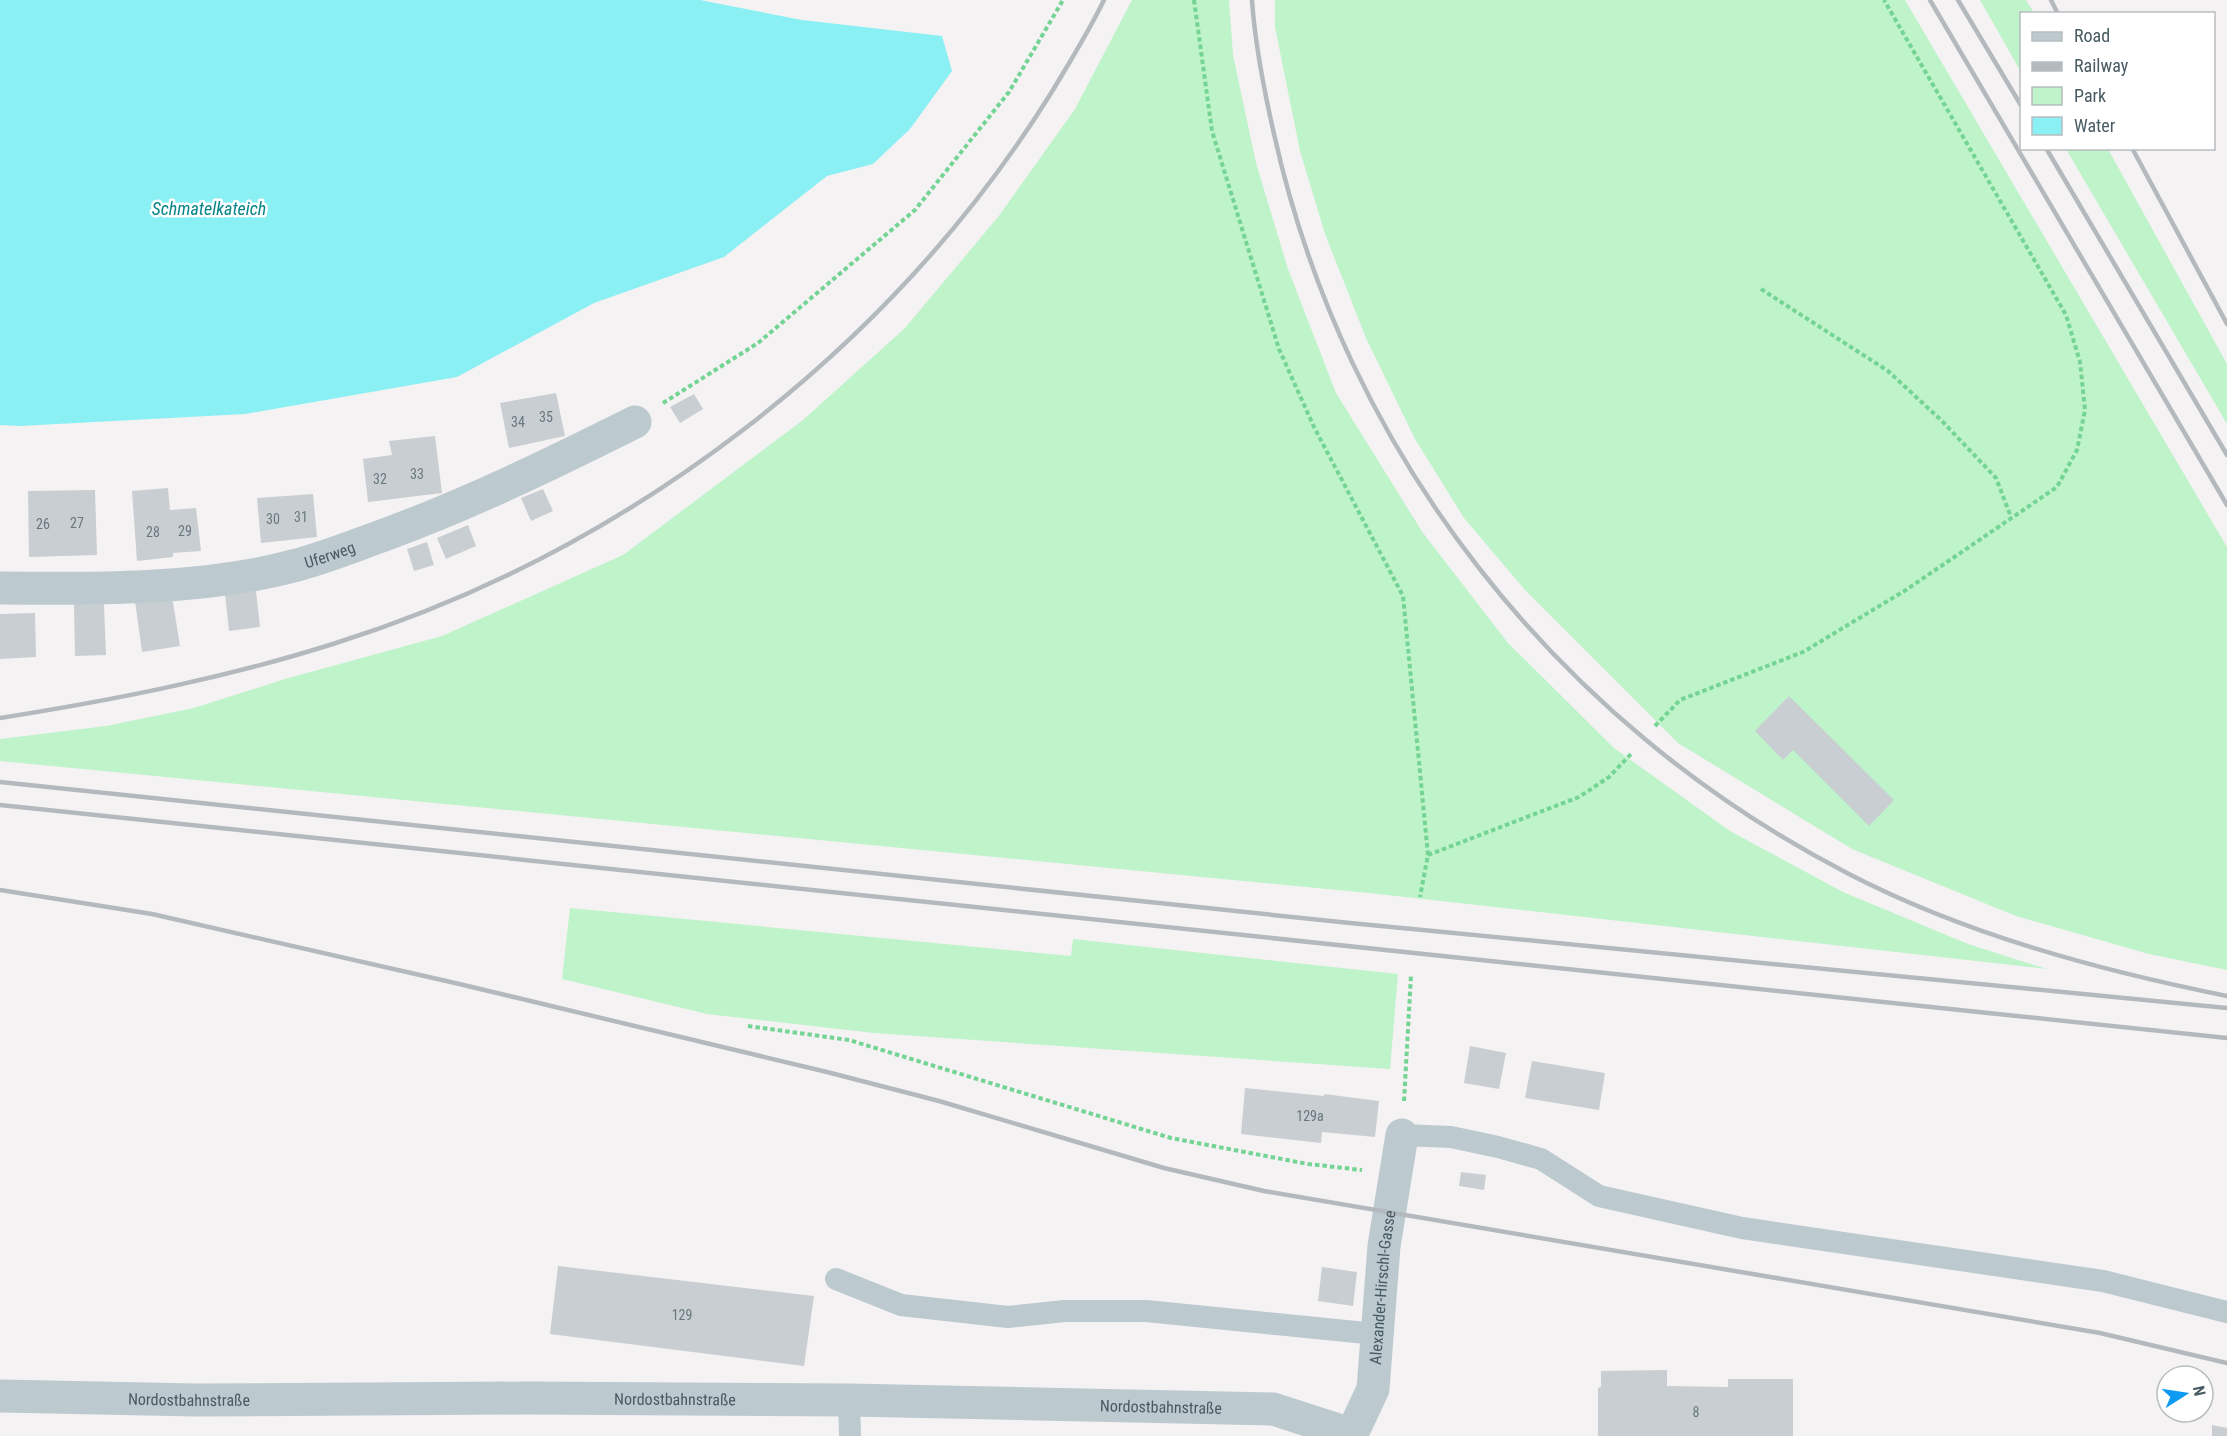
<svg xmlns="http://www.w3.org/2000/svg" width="2227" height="1436" viewBox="0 0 2227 1436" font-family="'Roboto Condensed',sans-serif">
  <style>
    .green { fill: #bff3ca }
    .water { fill: #8af0f3 }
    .building { fill: #c9ced2 }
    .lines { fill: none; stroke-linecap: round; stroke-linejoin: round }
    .path { stroke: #74d494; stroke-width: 4; stroke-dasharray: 4.5 3; stroke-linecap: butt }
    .service { stroke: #bccacf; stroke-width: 22 }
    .minor { stroke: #bccacf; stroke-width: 33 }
    .tertiary { stroke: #bccacf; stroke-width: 33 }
    .rail { stroke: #b4b9bd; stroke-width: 4.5 }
    .labels { text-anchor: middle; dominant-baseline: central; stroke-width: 5; stroke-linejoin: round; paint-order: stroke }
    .number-label { font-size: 14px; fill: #68777e }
    .street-label { font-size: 16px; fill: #485a62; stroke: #fff }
    .water-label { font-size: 18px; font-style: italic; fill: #068488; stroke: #fff }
  </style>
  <rect width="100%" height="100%" fill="#f5f2f3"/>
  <path class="green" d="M1132 0H1229L1233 55 1256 163 1288 269 1336 393 1423 533 1508 643 1614 748 1730 831 1843 892 1968 944 2047 969 1369 893 0 761V739L106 726 194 708 285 679 442 636 623 555 803 420 905 328 998 217 1075 109Z
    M1275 0H1905L2227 547V970L2149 954 2016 916 1852 849 1678 743 1525 590 1464 518 1415 439 1366 338 1325 234 1300 151 1275 27Z
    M1980 0H2026L2034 13 2022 14 2021 72Z
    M2066 149H2108L2227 364V424Z
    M570 908 1071 956 1073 939 1398 974 1390 1069 874 1033 707 1014 562 979Z"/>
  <path class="water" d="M0 0H700L802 20 942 36 952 71 910 129 873 164 827 176 724 257 594 303 457 377 245 414 20 426 0 425Z"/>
  <path class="building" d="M556 393 565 436 509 448 500 403Z
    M694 394 703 409 680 423 670 407Z
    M435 436 442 493 368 502 363 459 392 455 389 441Z
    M168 488 170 510 196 508 201 551 173 553V557L137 561 132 491Z
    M543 489 553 511 531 521 521 498Z
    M95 490 97 555 29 557 28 491Z
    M313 494 317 537 261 543 257 498Z
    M468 525 476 546 446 559 437 538Z
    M427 542 434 565 414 571 407 549Z
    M256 591 260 627 229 631 225 594Z
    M172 596 180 646 142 652 135 601Z
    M74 604H104L106 655 75 656Z
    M35 613 36 657 0 659V614Z
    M1789 696 1894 800 1869 826 1793 750 1783 760 1755 731Z
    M1470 1046 1506 1053 1499 1089 1464 1083Z
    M1532 1061 1605 1073 1599 1110 1525 1098Z
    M1245 1088 1324 1096V1094L1379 1101 1375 1137 1322 1132 1321 1143 1241 1134Z
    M1461 1172 1486 1175 1484 1190 1459 1186Z
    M558 1266 814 1296 804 1366 550 1334Z
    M1322 1267 1357 1272 1353 1306 1318 1301Z
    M1667 1370V1386L1728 1387V1379H1793V1436H1598V1388L1601 1387V1371Z
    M2212 1425 2227 1428V1436H2212Z"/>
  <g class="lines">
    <path class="path" d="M1194 0 1212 131 1279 349 1314 427 1403 596 1428 855 1420 897
      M1761 289 1888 371 1942 421 1996 478 2011 517
      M663 403 758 343 915 210 1009 92 1063 0
      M1655 726 1680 700 1803 652 1906 590 2057 487 2077 450 2085 410 2080 362 2066 315 1884 0
      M1428 855 1579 797 1609 777 1632 753
      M748 1026 849 1040 1171 1138 1308 1164 1362 1170
      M1404 1101 1411 975"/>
    <path class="service" d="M1402 1135 1451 1137 1498 1147 1541 1159 1599 1196 1742 1228 2103 1281 2227 1312
      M836 1279 901 1305 1008 1317 1065 1311H1146L1376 1334
      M849 1400 850 1436"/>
    <g class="minor">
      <path id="s1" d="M0 588C93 589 203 590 293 566 325 558 356 545 387 534 473 502 553 463 635 422"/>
      <path id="s2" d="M1351 1436 1373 1389 1384 1246 1402 1135"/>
    </g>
    <path class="tertiary" id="s3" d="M0 1396 195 1400 529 1398 849 1400 1273 1409 1335 1429 1345 1436"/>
    <path class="rail" d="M1252 0C1255 45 1264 90 1274 134 1345 454 1557 723 1847 873 1964 934 2098 970 2227 996
      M1930 0 2227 505
      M1958 0 2022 107
      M2051 0 2058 14
      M2046 148 2227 455
      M2132 148 2227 324
      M0 718C114 700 226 678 336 643 628 551 892 350 1053 90 1071 60 1089 31 1104 0
      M0 782 1350 923 2227 1008
      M0 805 2227 1038
      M0 890 152 914 455 983 827 1072 939 1101 1164 1168 1264 1191 2100 1333 2227 1363"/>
  </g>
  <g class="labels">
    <g class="number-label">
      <text x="546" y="417">35</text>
      <text x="518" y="422">34</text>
      <text x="417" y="474">33</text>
      <text x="380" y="479">32</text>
      <text x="301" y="517">31</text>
      <text x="273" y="519">30</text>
      <text x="77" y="523">27</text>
      <text x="43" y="524">26</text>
      <text x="185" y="531">29</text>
      <text x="153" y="532">28</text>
      <text x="1310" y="1116">129a</text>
      <text x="682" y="1315">129</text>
      <text x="1696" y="1412">8</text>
    </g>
    <g class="street-label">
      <text stroke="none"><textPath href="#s1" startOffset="333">Uferweg</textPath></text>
      <text stroke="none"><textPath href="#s2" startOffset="154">Alexander-Hirschl-Gasse</textPath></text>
      <text stroke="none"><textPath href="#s3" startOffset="189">Nordostbahnstraße</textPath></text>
      <text stroke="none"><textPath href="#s3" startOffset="675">Nordostbahnstraße</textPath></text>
      <text stroke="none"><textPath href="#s3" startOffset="1161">Nordostbahnstraße</textPath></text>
    </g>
    <g class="water-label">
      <text x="209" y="208">Schmatelkateich</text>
    </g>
  </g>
  <rect x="2020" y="12" width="195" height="138" fill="#ffffff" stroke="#b6bdc0" stroke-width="1.5"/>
  <rect x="2032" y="32" width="30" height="9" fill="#bccacf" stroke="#b6bdc0" stroke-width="1.5"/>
  <text x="2074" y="42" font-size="18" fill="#485a62">Road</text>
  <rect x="2032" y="62" width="30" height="9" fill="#b4b9bd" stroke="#b6bdc0" stroke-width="1.5"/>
  <text x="2074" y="72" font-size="18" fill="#485a62">Railway</text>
  <rect x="2032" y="87" width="30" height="18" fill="#bff3ca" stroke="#b6bdc0" stroke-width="1.5"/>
  <text x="2074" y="102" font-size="18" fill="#485a62">Park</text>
  <rect x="2032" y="117" width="30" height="18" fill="#8af0f3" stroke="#b6bdc0" stroke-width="1.5"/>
  <text x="2074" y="132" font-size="18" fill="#485a62">Water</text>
  <g transform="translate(2185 1394) rotate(78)"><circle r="28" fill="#ffffff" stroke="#b6bdc0" stroke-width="1.5"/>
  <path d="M0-4.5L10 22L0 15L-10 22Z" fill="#0d9af3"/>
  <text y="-9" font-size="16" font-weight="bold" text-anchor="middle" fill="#485a62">N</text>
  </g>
</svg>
